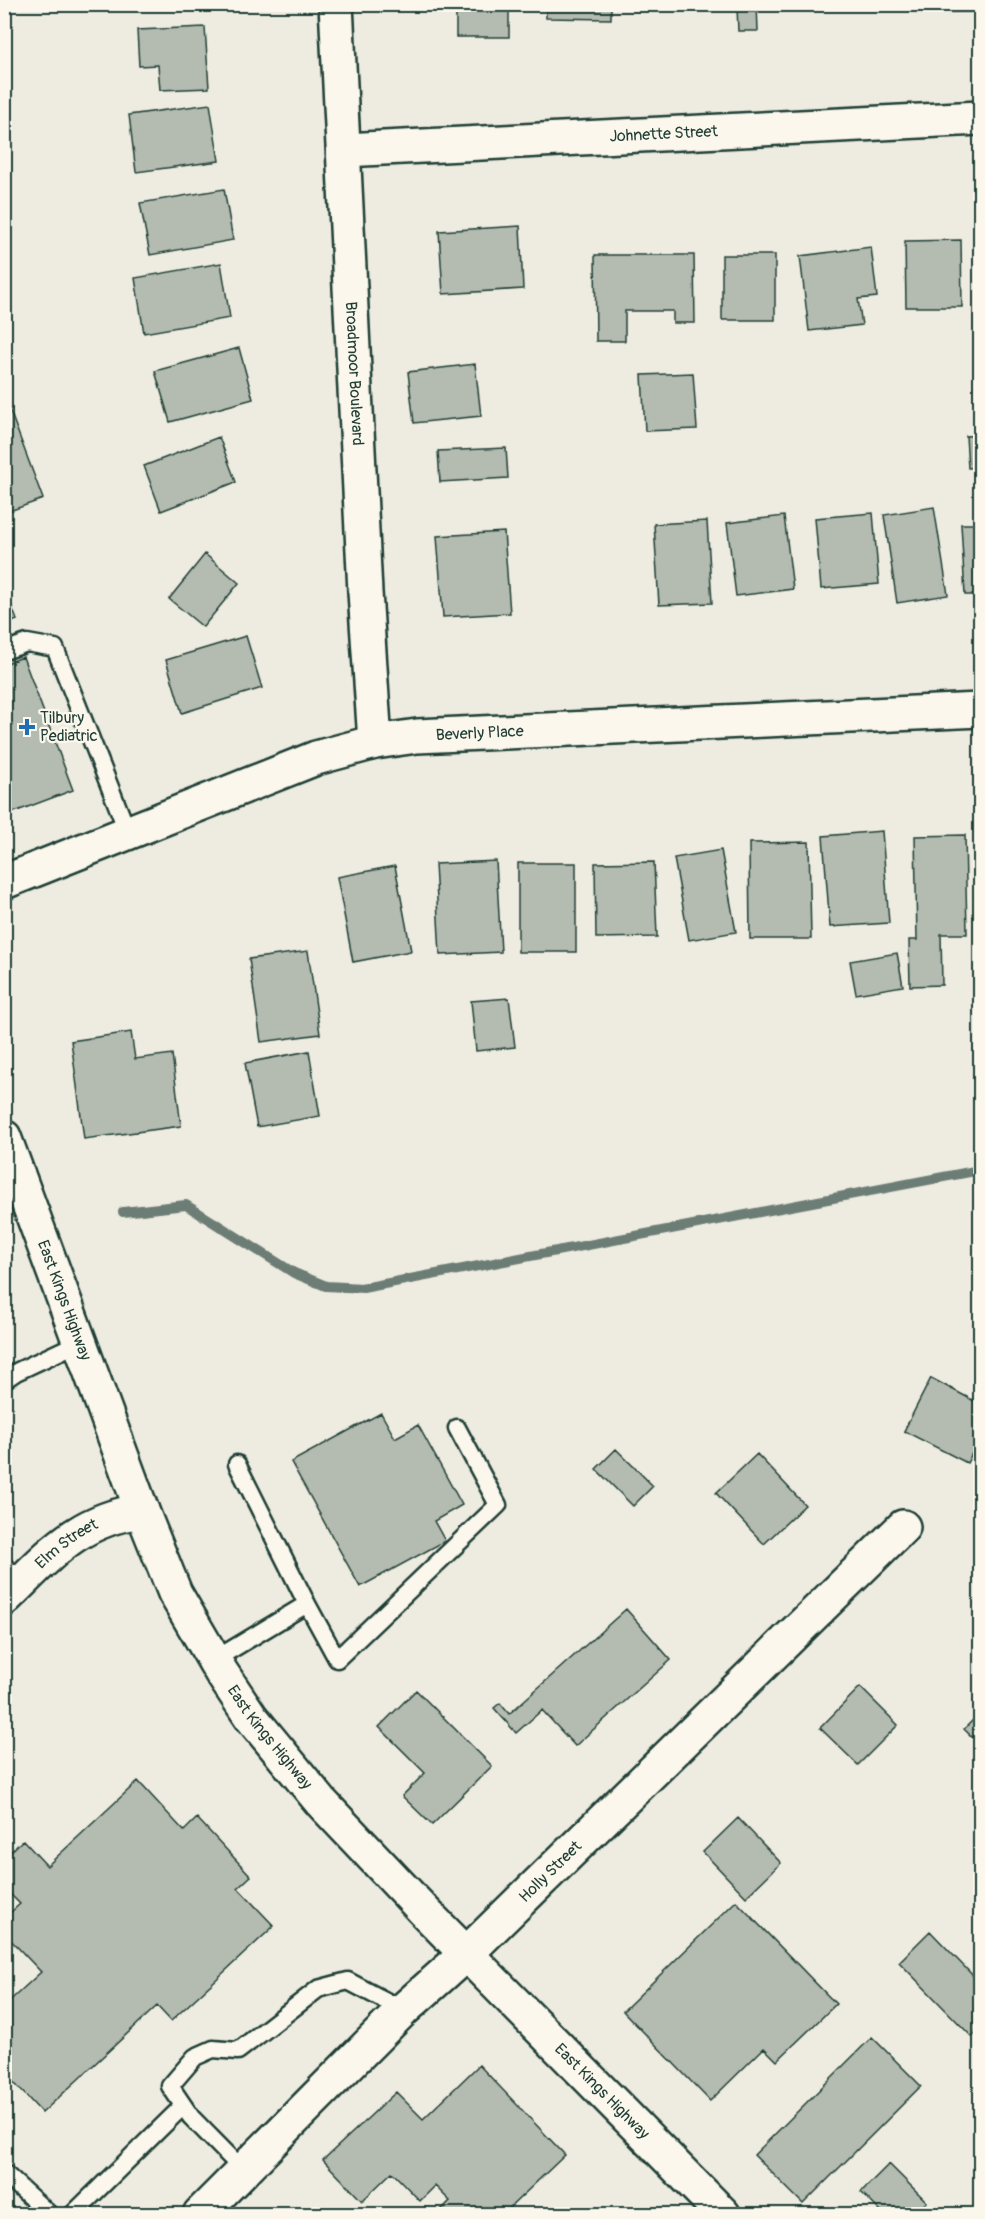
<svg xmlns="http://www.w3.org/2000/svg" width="985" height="2219" viewBox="0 0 985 2219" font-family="Pangolin,sans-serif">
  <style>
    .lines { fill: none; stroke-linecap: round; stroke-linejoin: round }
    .stream { stroke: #6c7d74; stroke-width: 10 }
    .building { fill: #b4bbb0; stroke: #1f3d34; stroke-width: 1.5 }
    .service-casing { stroke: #1f3d34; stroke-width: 21 }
    .minor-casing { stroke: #1f3d34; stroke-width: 38 }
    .secondary-casing { stroke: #1f3d34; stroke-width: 38 }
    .service { stroke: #fbf7ec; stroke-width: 16 }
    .minor { stroke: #fbf7ec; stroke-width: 33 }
    .secondary { stroke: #fbf7ec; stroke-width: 33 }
    .poi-dot { fill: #1f6fb2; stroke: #fbf7ec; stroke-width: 2 }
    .labels { text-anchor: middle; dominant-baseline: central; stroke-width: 4.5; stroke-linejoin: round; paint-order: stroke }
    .street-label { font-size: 16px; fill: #1f3d34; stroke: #fbf7ec }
    .poi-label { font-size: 16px; fill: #1f3d34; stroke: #fbf7ec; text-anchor: start }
  </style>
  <rect width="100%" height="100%" fill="#eeece1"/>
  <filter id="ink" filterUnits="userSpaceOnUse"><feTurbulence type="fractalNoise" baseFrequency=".0167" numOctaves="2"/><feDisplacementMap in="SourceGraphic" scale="12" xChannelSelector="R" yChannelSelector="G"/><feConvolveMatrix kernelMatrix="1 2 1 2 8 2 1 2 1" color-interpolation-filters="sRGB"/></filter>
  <g filter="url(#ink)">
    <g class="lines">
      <path class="stream" d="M123 1212 186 1205 294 1273 326 1286 363 1288 980 1170"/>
    </g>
    <path class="building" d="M456 4H509V37H456Z
      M546 4H611V19L546 18Z
      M707 4H757L758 31H738L737 7 707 8Z
      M938 4H980V12H938Z
      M205 27 209 88 160 90 158 65 139 66 137 30Z
      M210 104 219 161 136 172 129 115Z
      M224 189 233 240 150 255 140 203Z
      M520 226 523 289 443 294 439 231Z
      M961 240 962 307H906L905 241Z
      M871 247 877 297 858 299 862 325 809 331 800 256Z
      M595 255H694L695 323H673V311H625V341H596Z
      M722 255H775V320H722Z
      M221 263 230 318 144 333 135 278Z
      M239 348 253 399 170 422 155 371Z
      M475 364 481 416 414 423 408 372Z
      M693 373 697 429 645 431 642 375Z
      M4 395 43 499 4 513Z
      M980 435V467L968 468 966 436Z
      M219 437 236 482 161 511 144 466Z
      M506 448 508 478 440 482 438 451Z
      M934 507 948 595 897 603 884 515Z
      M873 513 879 584 821 589 815 518Z
      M784 516 793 589 736 596 727 523Z
      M707 521 712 603 659 605 654 524Z
      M961 524H980V595H965Z
      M504 532 510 613 443 617 437 536Z
      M205 554 239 583 203 627 169 599Z
      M4 587 17 620 4 625Z
      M246 636 262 688 182 713 166 660Z
      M23 657 73 790 4 816V664Z
      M882 831 889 923 830 927 823 836Z
      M965 835 967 934H941L942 985 910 986 909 940H917L915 836Z
      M809 842 811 939H750L749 843Z
      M721 850 736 932 689 940 674 858Z
      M496 861 501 952 440 955 435 864Z
      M654 862 657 937 596 938 595 863Z
      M518 863H576V952H518Z
      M395 866 411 951 353 962 337 877Z
      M308 951 320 1034 261 1042 249 959Z
      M897 953 903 986 856 994 850 961Z
      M509 998 515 1047 476 1051 471 1001Z
      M131 1032 135 1059 172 1054 181 1126 84 1139 71 1041Z
      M309 1051 320 1116 257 1127 245 1063Z
      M931 1378 980 1404V1438L967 1463 904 1431Z
      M381 1413 395 1438 418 1425 462 1505 434 1521 445 1541 360 1587 291 1462Z
      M616 1449 653 1486 633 1506 596 1469Z
      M757 1454 805 1505 764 1544 716 1493Z
      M626 1609 671 1660 575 1746 542 1710 516 1733 494 1708 500 1703 509 1714Z
      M860 1687 898 1725 858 1765 820 1728Z
      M416 1690 492 1766 432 1825 402 1796 425 1773 379 1727Z
      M980 1713V1745L964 1729Z
      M138 1781 184 1831 197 1818 251 1876 238 1888 274 1926 171 2021 157 2006 42 2113 4 2072V2006L41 1972 4 1933V1918L20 1904 4 1888V1858L23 1840 47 1866Z
      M738 1818 781 1863 746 1897 703 1852Z
      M736 1901 836 2004 777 2061 764 2048 710 2101 623 2011Z
      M930 1931 980 1983V2028L972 2037 899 1962Z
      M872 2037 921 2086 803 2204 754 2155Z
      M479 2065 565 2155 503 2214H437L450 2201 435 2186 420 2201 392 2172 362 2201 323 2160 396 2092 423 2119Z
      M889 2164 927 2202 915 2214H883L861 2192Z"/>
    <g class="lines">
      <defs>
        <path id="service" d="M4 651 27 643 55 648 128 833
          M4 1380 16 1372 80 1342
          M237 1464 307 1604
          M4 1566 22 1582
          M214 1660 307 1604 337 1659 498 1505 457 1428
          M244 2171 191 2117 170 2086 195 2057 213 2049 238 2051 318 1989 348 1981 403 2010
          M4 2173 49 2214
          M73 2214 183 2106"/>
        <g id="minor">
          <path id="s1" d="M336 4 365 592 375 742"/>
          <path id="s2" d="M344 150 980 118"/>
          <path id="s3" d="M4 882 316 758 375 742 417 736 980 710"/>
          <path id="s4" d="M4 1599C49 1556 77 1519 142 1511"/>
          <path id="s5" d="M200 2214 403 2010 467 1953 903 1527"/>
        </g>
        <g id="secondary">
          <path id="s6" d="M4 1137 142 1511 175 1593 221 1672 251 1717 321 1802 426 1913 723 2214"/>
        </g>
      </defs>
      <use href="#service" class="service-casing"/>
      <use href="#minor" class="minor-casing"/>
      <use href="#secondary" class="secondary-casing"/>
      <use href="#service" class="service"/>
      <use href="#minor" class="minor"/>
      <use href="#secondary" class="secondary"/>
    </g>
  </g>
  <path class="poi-dot" d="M24 718h6v6h6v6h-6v6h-6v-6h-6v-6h6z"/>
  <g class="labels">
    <g class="street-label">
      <text stroke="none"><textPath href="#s2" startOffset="320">Johnette Street</textPath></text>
      <text stroke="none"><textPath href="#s1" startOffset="370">Broadmoor Boulevard</textPath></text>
      <text stroke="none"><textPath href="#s3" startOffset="502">Beverly Place</textPath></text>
      <text stroke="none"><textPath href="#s6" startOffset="174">East Kings Highway</textPath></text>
      <text stroke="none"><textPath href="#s4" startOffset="84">Elm Street</textPath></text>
      <text stroke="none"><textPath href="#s6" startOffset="660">East Kings Highway</textPath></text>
      <text stroke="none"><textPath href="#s5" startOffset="490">Holly Street</textPath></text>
      <text stroke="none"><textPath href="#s6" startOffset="1146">East Kings Highway</textPath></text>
    </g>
    <g class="poi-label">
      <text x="40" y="718">Tilbury<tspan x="40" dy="18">Pediatric</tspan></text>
    </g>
  </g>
  <rect width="985" height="2219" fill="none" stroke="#fbf7ec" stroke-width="24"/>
  <rect x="12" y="12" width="961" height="2195" fill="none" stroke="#1f3d34" stroke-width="2" filter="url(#ink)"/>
</svg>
